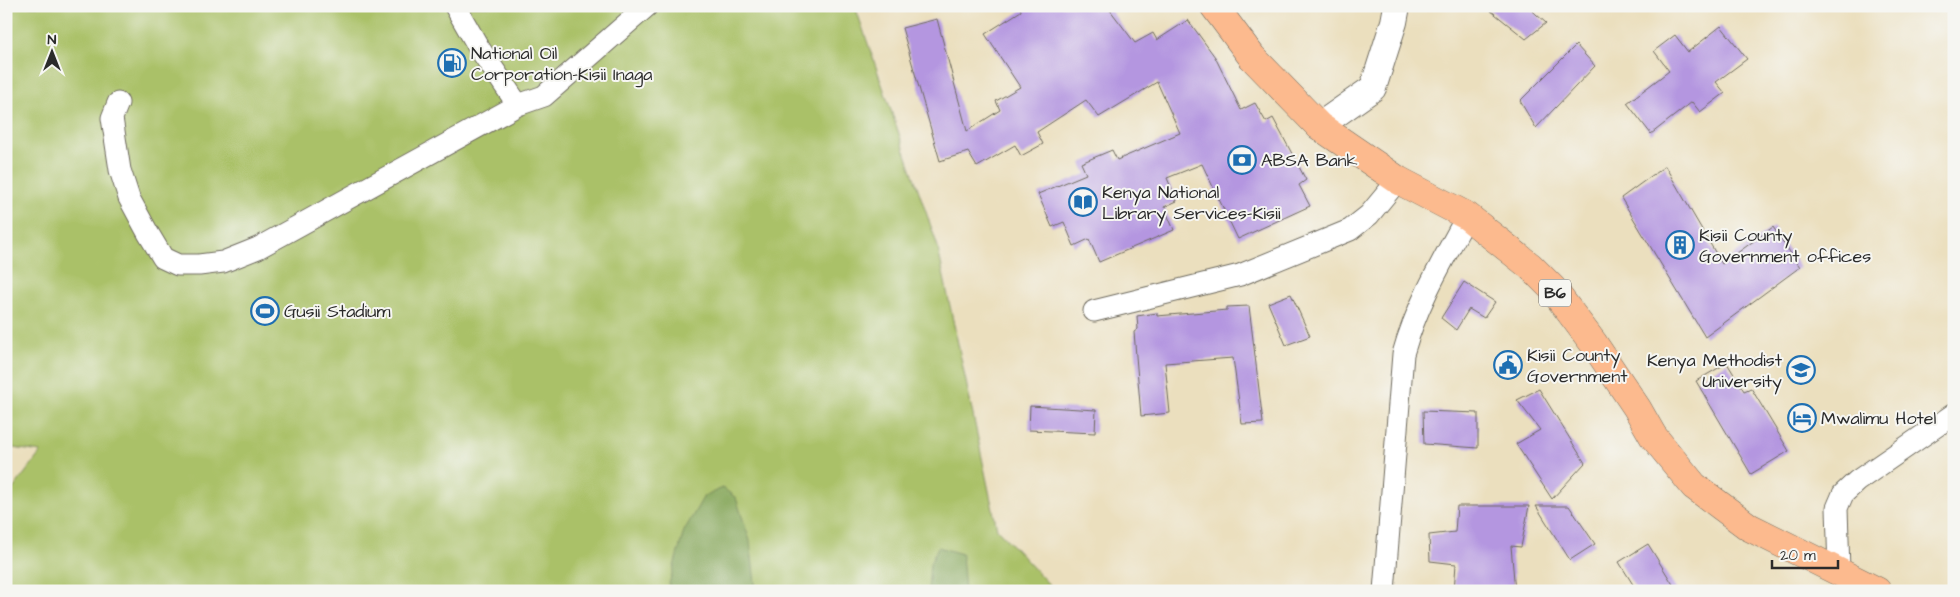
<svg xmlns="http://www.w3.org/2000/svg" width="1960" height="597" viewBox="0 0 1960 597" font-family="'Architects Daughter',sans-serif">
  <style>
    .green { fill: #aac167; stroke: #6a7649 }
    .forest { fill: #87a75c; stroke: #596944 }
    .building { fill: #b496e0 }
    .lines { fill: none; stroke-linecap: round; stroke-linejoin: round }
    .minor-casing { stroke: #6e6a5e; stroke-width: 23 }
    .tertiary-casing { stroke: #6e6a5e; stroke-width: 28 }
    .trunk-casing { stroke: #6e6a5e; stroke-width: 29 }
    .minor { stroke: #fff; stroke-width: 21 }
    .tertiary { stroke: #fff; stroke-width: 26 }
    .trunk { stroke: #fcba8e; stroke-width: 28 }
    .labels { text-anchor: middle; dominant-baseline: central; stroke-width: 4; stroke-linejoin: round; paint-order: stroke }
    .shield { fill: #f6f6f2; stroke: #686867; stroke-width: 1 }
    .shield-label { font-size: 16px; font-weight: bold; fill: #2b2b2b }
    .poi-label { font-size: 18px; fill: #2b2b2b; stroke: #f6f6f2; text-anchor: start }
  </style>
  <rect width="100%" height="100%" fill="#f6f6f2"/>
  <filter id="ink" filterUnits="userSpaceOnUse"><feTurbulence type="fractalNoise" baseFrequency=".02" numOctaves="2"/><feDisplacementMap in="SourceGraphic" scale="10" xChannelSelector="R" yChannelSelector="G"/><feConvolveMatrix kernelMatrix="1 2 1 2 8 2 1 2 1" color-interpolation-filters="sRGB"/></filter>
  <filter id="wash" filterUnits="userSpaceOnUse"><feTurbulence type="fractalNoise" baseFrequency=".0096" numOctaves="4" result="noise"/><feDisplacementMap in="SourceGraphic" scale="20" xChannelSelector="R" yChannelSelector="G"/><feGaussianBlur stdDeviation="1.12" result="paint"/><feColorMatrix in="noise" values="0 0 0 0 0 0 0 0 0 0 0 0 0 0 0 0 0 1.4 0 .05"/><feComposite in="paint" operator="in"/></filter>
  <g filter="url(#wash)">
    <rect width="100%" height="100%" fill="#ebdfbe"/>
    <path class="green" d="M6 6H855L937 244 997 529 1055 591H6V498L41 452 6 447Z"/>
    <path class="forest" d="M723 488 736 498 750 541 756 591H667L684 531 704 496Z
      M938 547 962 554 965 591H928L930 564Z"/>
    <g id="blocks">
      <path class="building" d="M1020 6H1107L1135 43 1153 33 1157 40 1188 20 1215 57 1241 110 1255 103 1266 122 1273 118 1306 180 1299 185 1310 206 1238 239 1202 164 1167 178 1177 201 1164 207 1174 230 1099 262 1089 239 1074 246 1064 222 1052 227 1038 194 1086 174 1081 163 1112 150 1117 160 1180 133 1157 82 1099 117 1086 100 1037 132 1043 144 1021 156 1015 145 977 167 968 152 940 161 902 28 937 19 967 131 1000 110 996 101 1020 87 985 34 1021 11Z
        M1485 6H1527L1546 23 1526 39Z
        M1721 26 1747 59 1716 82 1725 93 1700 112 1692 102 1651 134 1627 103 1669 71 1654 51 1675 35 1688 52Z
        M1576 45 1595 66 1536 128 1520 101Z
        M1665 166 1722 264 1773 227 1800 267 1705 337 1621 198Z
        M1464 282 1495 302 1484 318 1469 309 1456 330 1441 318Z
        M1291 294 1310 336 1286 345 1268 303Z
        M1249 306 1263 423 1242 424 1233 358 1165 363 1170 413 1141 416 1134 332 1138 329 1137 316 1157 313V316L1227 310V307Z
        M1727 363 1744 391 1751 388 1789 451 1751 474 1696 381Z
        M1539 389 1585 463 1552 499 1516 444 1540 430 1517 400Z
        M1030 406 1096 410 1095 433 1029 430Z
        M1423 411 1478 413V448L1424 444Z
        M1457 506H1529L1521 547 1511 546 1515 591H1454L1456 564 1430 561 1429 535 1455 532Z
        M1536 506H1569L1595 544 1570 560Z
        M1648 544 1677 591H1637L1619 562Z"/>
    </g>
  </g>
  <g filter="url(#ink)">
    <use href="#blocks" fill-opacity="0" stroke="#6e6a5e" stroke-width="1"/>
    <g class="lines">
      <defs>
        <path id="minor" d="M118 103 112 118 120 170 129 198 148 233 163 258 178 265H199L223 262 258 248 518 105 479 48 455 6
          M518 105 544 96 647 6
          M1094 311 1240 275 1350 230 1369 215 1398 180
          M1839 570 1837 508 1843 494 1857 481 1954 414
          M1384 591 1403 354C1417 304 1442 262 1467 216"/>
        <path id="tertiary" d="M1319 126 1373 88 1394 22 1397 6"/>
        <path id="trunk" d="M1214 6 1252 57 1319 126 1398 180 1467 216 1530 266 1552 288 1594 344 1637 408 1653 436 1694 486 1749 527 1877 591"/>
      </defs>
      <use href="#minor" class="minor-casing"/>
      <use href="#tertiary" class="tertiary-casing"/>
      <use href="#trunk" class="trunk-casing"/>
      <use href="#minor" class="minor"/>
      <use href="#tertiary" class="tertiary"/>
      <use href="#trunk" class="trunk"/>
    </g>
  </g>
  <defs>
    <symbol id="fuel-ring" viewBox="-11 -11 22 22"><circle r="9.5" fill="#f6f6f2" stroke="#1f6fb2" stroke-width="1.5"/><path d="M-5.5-6h7V0h2V4h1.3V-2.5L3-4.5l.8-.8L6-3V5H2.5V1h-1V6h-7ZM-4.2-4.7v3.2H.2V-4.7Z" fill="#1f6fb2"/></symbol>
    <symbol id="bank-ring" viewBox="-11 -11 22 22"><circle r="9.5" fill="#f6f6f2" stroke="#1f6fb2" stroke-width="1.5"/><path d="M-6-4H6V4H-6ZM0-2.3a2.3 2.3 0 1 0 0 4.6a2.3 2.3 0 1 0 0-4.6Z" fill="#1f6fb2"/></symbol>
    <symbol id="library-ring" viewBox="-11 -11 22 22"><circle r="9.5" fill="#f6f6f2" stroke="#1f6fb2" stroke-width="1.5"/><path d="M-6-4Q-3-5.5-.7-3.5V5Q-3 3-6 4ZM6-4Q3-5.5 .7-3.5V5Q3 3 6 4Z" fill="#1f6fb2"/></symbol>
    <symbol id="building-ring" viewBox="-11 -11 22 22"><circle r="9.5" fill="#f6f6f2" stroke="#1f6fb2" stroke-width="1.5"/><path d="M-4-6H4V6H1V3H-1V6H-4ZM-2.5-4.3h1.7v1.8h-1.7ZM.8-4.3h1.7v1.8H.8ZM-2.5-1h1.7V.8h-1.7ZM.8-1h1.7V.8H.8Z" fill="#1f6fb2"/></symbol>
    <symbol id="stadium-ring" viewBox="-11 -11 22 22"><circle r="9.5" fill="#f6f6f2" stroke="#1f6fb2" stroke-width="1.5"/><path d="M0-5a6.5 5 0 1 0 0 10a6.5 5 0 1 0 0-10ZM-3.5-1.8h7v3.6h-7Z" fill="#1f6fb2"/></symbol>
    <symbol id="civic-ring" viewBox="-11 -11 22 22"><circle r="9.5" fill="#f6f6f2" stroke="#1f6fb2" stroke-width="1.5"/><path d="M-.6-6.5H3V-4.5H.6V-3L4-1V1h2V6H-6V1h2V-1L-.6-3ZM-1.2 2.5V6h2.4V2.5Z" fill="#1f6fb2"/></symbol>
    <symbol id="university-ring" viewBox="-11 -11 22 22"><circle r="9.5" fill="#f6f6f2" stroke="#1f6fb2" stroke-width="1.5"/><path d="M0-5L7-2L0 1L-7-2ZM-4 1L0 2.5L4 1V4Q0 6-4 4Z" fill="#1f6fb2"/></symbol>
    <symbol id="hotel-ring" viewBox="-11 -11 22 22"><circle r="9.5" fill="#f6f6f2" stroke="#1f6fb2" stroke-width="1.5"/><path d="M-6-4.5h1.5V1H6V5H4.5V3h-9V5H-6ZM-4 0a1.8 1.8 0 1 1 3.6 0ZM.5 0V-2.5h3Q6-2.5 6 0Z" fill="#1f6fb2"/></symbol>
  </defs>
  <g fill-rule="evenodd">
    <use href="#fuel-ring" x="436" y="47" width="32" height="32"/>
    <use href="#bank-ring" x="1226" y="144" width="32" height="32"/>
    <use href="#library-ring" x="1067" y="186" width="32" height="32"/>
    <use href="#building-ring" x="1664" y="229" width="32" height="32"/>
    <use href="#stadium-ring" x="249" y="295" width="32" height="32"/>
    <use href="#civic-ring" x="1492" y="349" width="32" height="32"/>
    <use href="#university-ring" x="1785" y="354" width="32" height="32"/>
    <use href="#hotel-ring" x="1786" y="402" width="32" height="32"/>
  </g>
  <g class="labels">
    <rect class="shield" x="1539" y="279.5" width="32" height="27" rx="4"/>
    <g class="shield-label">
      <text x="1555" y="293">B6</text>
    </g>
    <g class="poi-label">
      <text x="471" y="53">National Oil<tspan x="471" dy="21">Corporation-Kisii Inaga</tspan></text>
      <text x="1261" y="160">ABSA Bank</text>
      <text x="1102" y="192">Kenya National<tspan x="1102" dy="21">Library Services-Kisii</tspan></text>
      <text x="1699" y="235">Kisii County<tspan x="1699" dy="21">Government offices</tspan></text>
      <text x="284" y="311">Gusii Stadium</text>
      <text x="1527" y="355">Kisii County<tspan x="1527" dy="21">Government</tspan></text>
      <text x="1782" y="360" text-anchor="end">Kenya Methodist<tspan x="1782" dy="21">University</tspan></text>
      <text x="1821" y="418">Mwalimu Hotel</text>
    </g>
  </g>
  <rect width="1960" height="597" fill="none" stroke="#f6f6f2" stroke-width="25"/>
  <g transform="translate(52 52)" stroke="#f6f6f2" stroke-width="4" paint-order="stroke">
  <path d="M0-4L9 19L0 12L-9 19Z" fill="#2b2b2b"/>
  <text y="-8" font-size="14" font-weight="bold" text-anchor="middle" fill="#2b2b2b">N</text>
  </g>
  <path d="M1772 560v8h66v-8" fill="none" stroke="#2b2b2b" stroke-width="2.5"/>
  <text x="1780" y="560" font-size="15" fill="#2b2b2b" stroke="#f6f6f2" stroke-width="4" paint-order="stroke">20 m</text>
</svg>
